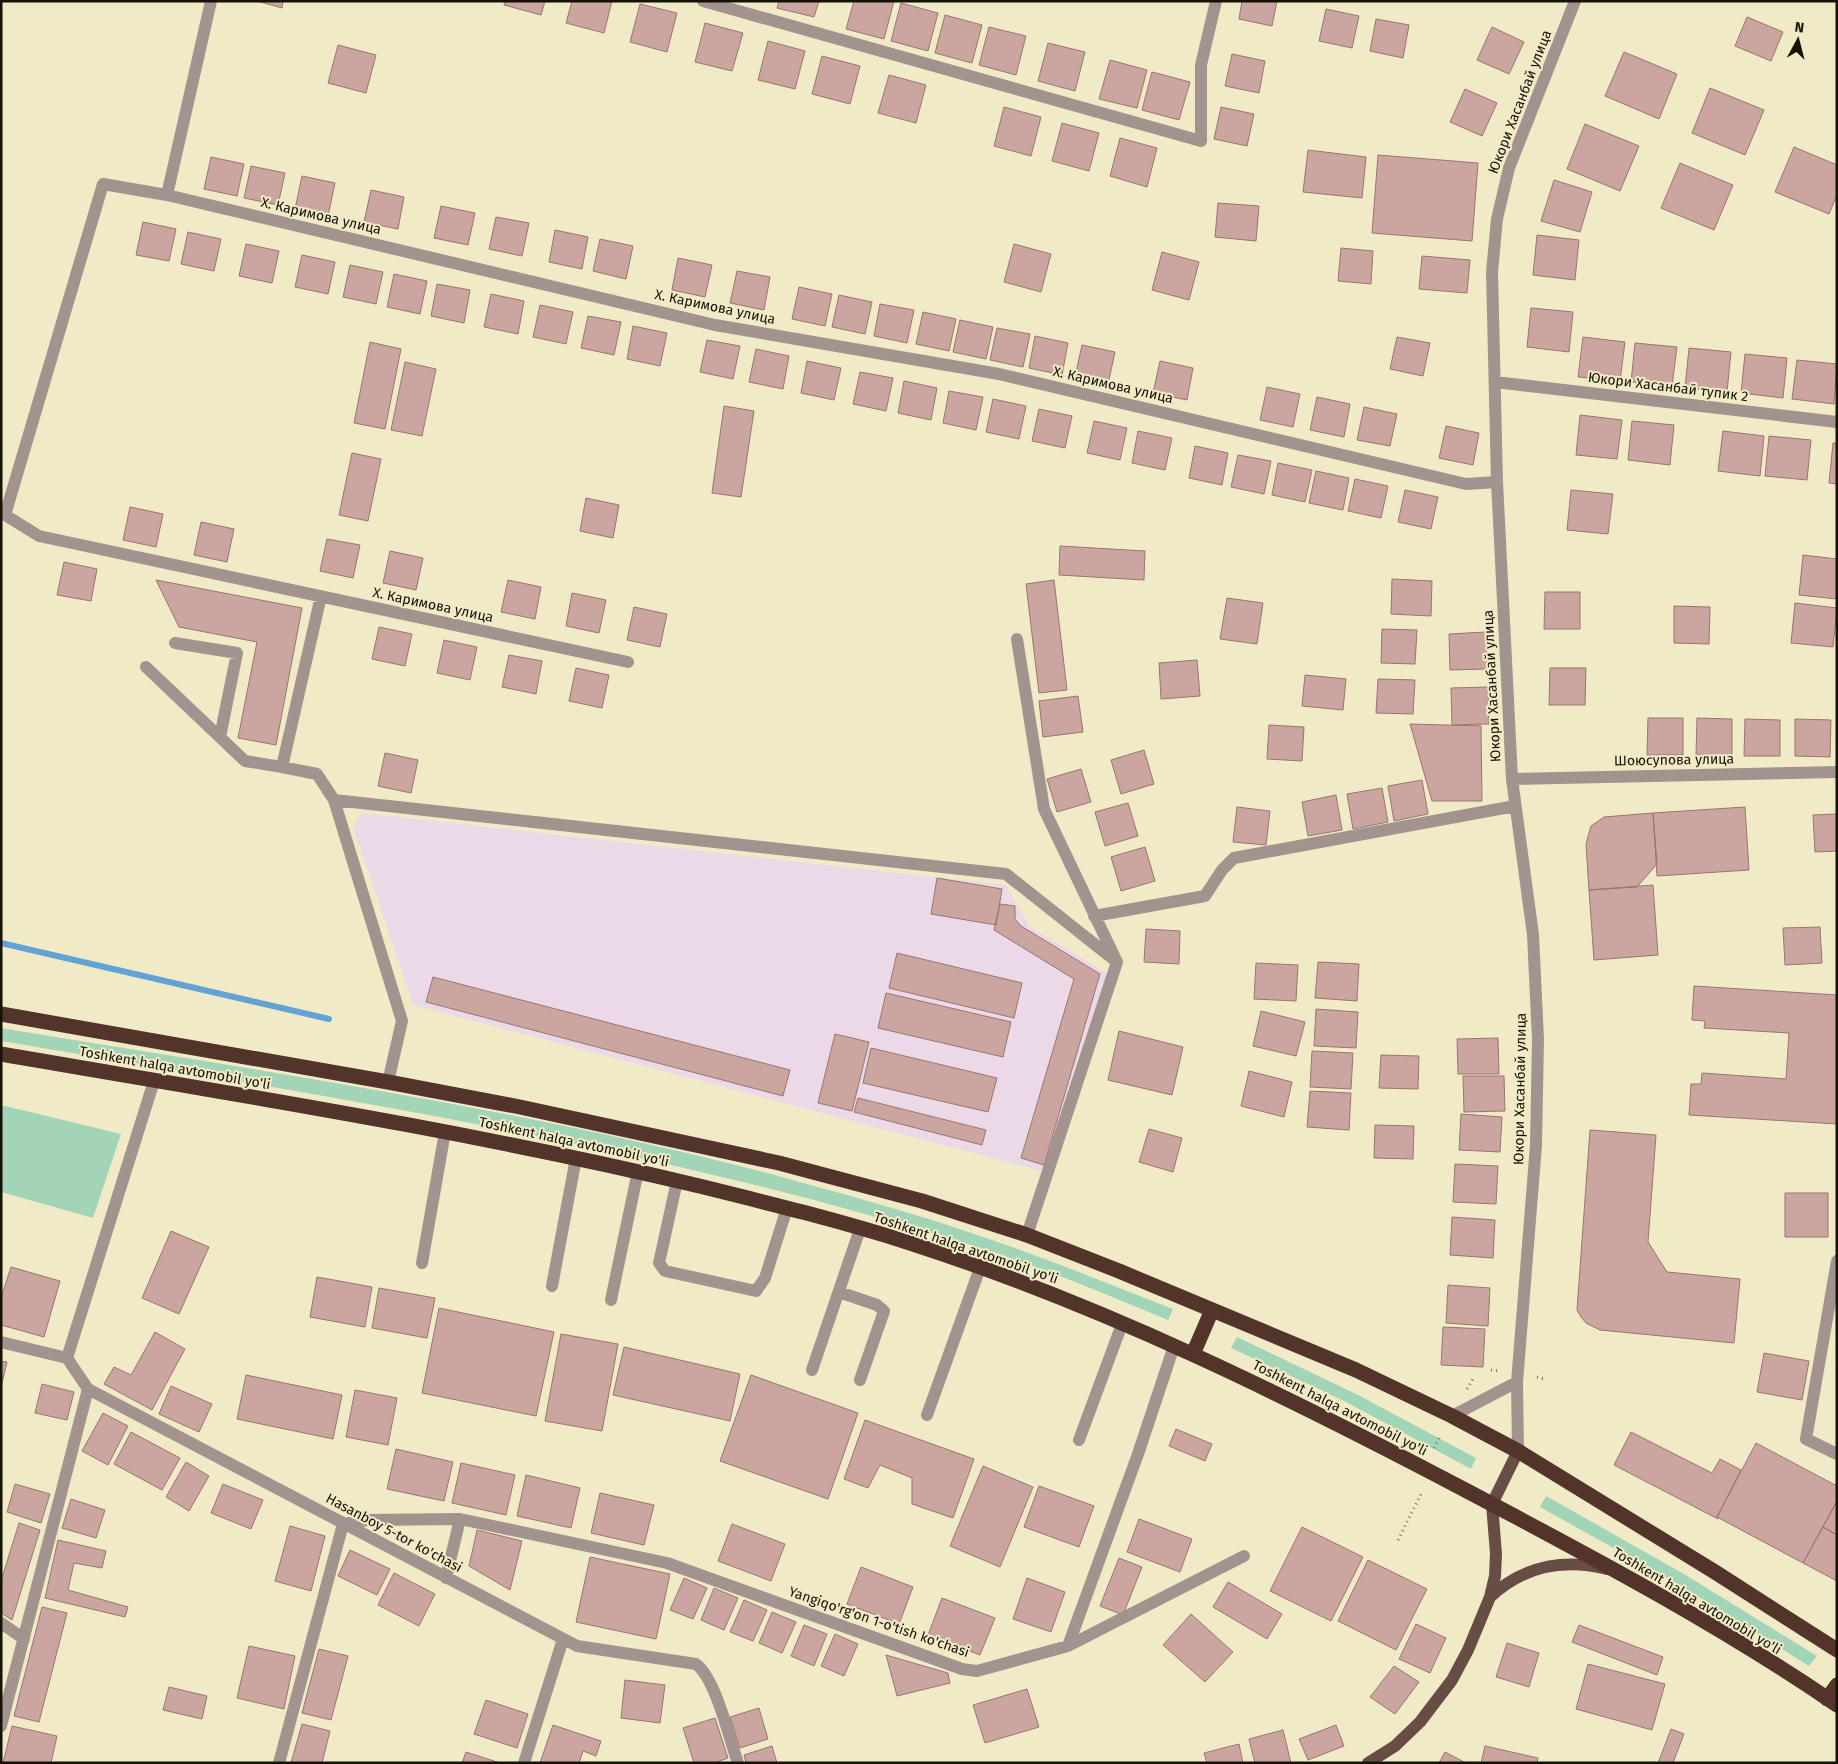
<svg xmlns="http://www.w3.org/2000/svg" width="1838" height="1764" viewBox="0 0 1838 1764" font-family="'Fira Sans',sans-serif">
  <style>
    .commercial { fill: #ecd9e8 }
    .green { fill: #a2d5b7 }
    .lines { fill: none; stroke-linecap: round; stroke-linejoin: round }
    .stream { stroke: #61a3d5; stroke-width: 6 }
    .building { fill: #cba59f; stroke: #997570 }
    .path { stroke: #7a755e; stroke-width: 3; stroke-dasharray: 1 4; stroke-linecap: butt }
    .minor { stroke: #a3938e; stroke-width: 12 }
    .major { stroke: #684d45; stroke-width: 12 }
    .highway { stroke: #52342b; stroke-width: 15 }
    .labels { text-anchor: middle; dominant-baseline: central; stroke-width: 4; stroke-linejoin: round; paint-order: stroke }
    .street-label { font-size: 14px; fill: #151206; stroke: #f1eac7 }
  </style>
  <rect width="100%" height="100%" fill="#f1eac7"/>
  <path class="commercial" d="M362 813 1006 885 1029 926 1108 974 1053 1174 413 1005 353 827Z"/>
  <path class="green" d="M1 1028C262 1071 526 1109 782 1177 858 1198 935 1219 1009 1246 1064 1265 1118 1288 1173 1309L1168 1320C1112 1297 1056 1273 999 1254 674 1149 337 1098 1 1041Z
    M1 1105 121 1134 93 1218 1 1192Z
    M1237 1337 1358 1395 1476 1458 1471 1469 1344 1401 1231 1348Z
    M1546 1496 1684 1574 1817 1656 1809 1666 1678 1584 1540 1507Z"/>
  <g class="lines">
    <path class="stream" d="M1 943 329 1019"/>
  </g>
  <path class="building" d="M257 1H283L282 8Z
    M505 1H545L541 15 504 5Z
    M572 1H612L604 33 566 23Z
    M779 1H819L814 17 777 8Z
    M854 1H894L884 39 846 29Z
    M1242 1H1277L1272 26 1239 19Z
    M901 3 938 13 928 51 891 41Z
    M640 4 677 13 667 52 630 42Z
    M1326 9 1359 16 1352 48 1319 41Z
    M945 15 982 25 972 63 935 53Z
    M1747 17 1783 32 1771 61 1735 46Z
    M1376 19 1409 25 1403 58 1370 51Z
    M705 23 743 33 732 71 695 62Z
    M989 27 1026 36 1016 75 979 65Z
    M1492 27 1524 42 1509 74 1477 60Z
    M768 41 805 51 795 89 758 80Z
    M1048 43 1085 52 1075 91 1038 81Z
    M338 45 376 55 366 93 328 83Z
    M1624 52 1677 74 1659 119 1605 96Z
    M1232 54 1265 61 1259 93 1225 86Z
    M822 56 860 66 850 104 812 94Z
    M1110 60 1147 70 1137 108 1099 99Z
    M1152 72 1190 82 1179 120 1142 110Z
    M889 75 926 85 916 123 878 113Z
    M1710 88 1764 110 1745 155 1692 133Z
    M1465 89 1497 103 1482 136 1450 122Z
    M1004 107 1041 117 1031 156 994 146Z
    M1221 107 1254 114 1247 146 1214 139Z
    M1062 123 1099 133 1089 171 1052 161Z
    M1585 124 1639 146 1620 191 1567 169Z
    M1120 138 1157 148 1147 187 1110 176Z
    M1794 147 1837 165V195L1829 214 1775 192Z
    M1308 150 1366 157 1362 198 1303 192Z
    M1378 155 1478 163 1472 241 1372 233Z
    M211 157 244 164 237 196 204 189Z
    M1680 163 1733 185 1714 230 1661 208Z
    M251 166 285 173 278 205 244 198Z
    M302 176 335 183 328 216 295 209Z
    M1554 180 1592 192 1580 232 1541 221Z
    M371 190 404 197 398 229 364 222Z
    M1218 203 1259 206 1256 241 1215 237Z
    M441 206 475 213 468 245 434 238Z
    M496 217 529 223 522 256 489 249Z
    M143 222 176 229 169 261 136 255Z
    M555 230 588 237 582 269 549 262Z
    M188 232 221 239 214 271 181 264Z
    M1537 235 1579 240 1575 280 1533 275Z
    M600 239 633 246 626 279 593 271Z
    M246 244 279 251 272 283 239 276Z
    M1014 244 1051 254 1041 292 1004 282Z
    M1341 248 1373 251 1371 284 1338 281Z
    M1162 252 1199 262 1189 300 1152 290Z
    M302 255 335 262 328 294 295 287Z
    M1422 256 1470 260 1467 293 1419 289Z
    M678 258 712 265 705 297 672 290Z
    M350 265 383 272 376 304 343 297Z
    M737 271 770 277 764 310 730 303Z
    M394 274 427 281 420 314 387 307Z
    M437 284 470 290 464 323 431 316Z
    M799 287 832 294 825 326 792 319Z
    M491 294 524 301 518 334 484 327Z
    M839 295 872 302 865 334 832 327Z
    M880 304 914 310 907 343 874 336Z
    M540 305 573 312 566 344 533 337Z
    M1531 308 1573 312 1569 352 1527 347Z
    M923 312 956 319 949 351 916 344Z
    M588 316 621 322 614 355 581 348Z
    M960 320 993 327 986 359 953 352Z
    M633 326 667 333 660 366 627 359Z
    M997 328 1030 334 1023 367 990 360Z
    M1035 336 1068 343 1062 375 1029 368Z
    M1397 337 1430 343 1423 376 1390 369Z
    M1583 337 1625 342 1620 381 1578 377Z
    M707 340 740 346 733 379 700 372Z
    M370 342 401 349 385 429 354 423Z
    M1635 343 1677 347 1672 386 1631 382Z
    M1082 345 1115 352 1108 384 1075 377Z
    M1689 348 1731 352 1727 392 1685 388Z
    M756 349 789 356 783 389 749 382Z
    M1745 354 1787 358 1783 398 1741 393Z
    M1797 360 1837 364 1834 404 1792 399Z
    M807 361 841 368 834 400 801 393Z
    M1160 361 1193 368 1187 400 1153 393Z
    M405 362 436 369 422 436 391 430Z
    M860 372 893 378 886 411 853 404Z
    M904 381 937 388 931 420 898 413Z
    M1267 387 1300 394 1293 427 1260 420Z
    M949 391 983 397 976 430 943 423Z
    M1317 397 1350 404 1344 437 1310 430Z
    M993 399 1026 406 1019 439 986 432Z
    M724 406 754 411 741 497 712 493Z
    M1364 407 1397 414 1390 446 1357 440Z
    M1039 409 1072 416 1065 448 1032 441Z
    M1580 415 1622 420 1617 459 1576 455Z
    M1094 421 1127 428 1120 460 1087 453Z
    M1632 421 1674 425 1670 465 1628 460Z
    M1446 426 1479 433 1473 465 1439 458Z
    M1138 431 1172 438 1165 470 1132 463Z
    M1723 431 1764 436 1760 476 1718 471Z
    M1769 436 1811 440 1807 480 1765 476Z
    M1833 443H1837V484L1829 483Z
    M1195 446 1228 453 1222 485 1189 478Z
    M352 453 381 459 368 521 339 515Z
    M1238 455 1271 461 1264 494 1231 487Z
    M1278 463 1312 470 1305 502 1272 495Z
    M1316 471 1349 478 1343 510 1309 503Z
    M1355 479 1388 486 1381 518 1348 511Z
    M1405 490 1438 497 1431 529 1398 522Z
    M1571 490 1613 494 1608 534 1567 530Z
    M586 498 619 505 613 538 580 531Z
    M130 507 163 514 156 547 123 540Z
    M201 522 234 529 227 562 194 555Z
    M327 539 360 545 353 578 320 571Z
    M1060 546 1145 551 1144 580 1059 575Z
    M390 551 423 558 416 590 383 583Z
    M1803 555 1837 559V599L1799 595Z
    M64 562 97 569 91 601 57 595Z
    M1392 579 1432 581 1431 616 1391 614Z
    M156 580 302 608 276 745 238 738 257 642 179 627Z
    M508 580 541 587 535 619 501 612Z
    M1054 580 1067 690 1039 693 1026 584Z
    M1545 592H1580V629H1544Z
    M572 593 606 600 599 633 566 626Z
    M1227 598 1263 603 1257 644 1220 639Z
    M1795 603 1837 608 1833 647 1791 643Z
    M1674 606 1710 607 1709 644 1674 643Z
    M634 607 667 614 660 647 627 640Z
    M379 627 412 634 405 666 372 659Z
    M1382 629 1417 630 1415 664 1381 663Z
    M1486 632 1487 669 1450 670 1449 634Z
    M444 640 477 647 470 680 437 673Z
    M509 655 542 661 536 694 502 687Z
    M1197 660 1200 696 1161 699 1159 663Z
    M576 668 609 675 602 708 569 701Z
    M1550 668H1586L1585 705H1549Z
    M1305 675 1346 679 1343 710 1302 706Z
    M1378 679 1415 680 1413 714 1376 713Z
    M1488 687 1489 724 1452 725 1451 688Z
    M1078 696 1083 732 1043 737 1039 701Z
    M1648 718H1683V755H1647Z
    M1697 718 1732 719V756L1696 755Z
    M1745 719 1780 720V756H1744Z
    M1795 719 1831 720 1830 757 1795 756Z
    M1410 724 1481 726 1482 801H1432Z
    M1269 725 1304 727 1302 761 1267 759Z
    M1144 750 1154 784 1121 794 1111 760Z
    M385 753 418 760 411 793 378 786Z
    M1081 769 1091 802 1057 812 1047 779Z
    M1422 780 1428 814 1394 821 1388 786Z
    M1382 788 1388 822 1353 829 1347 794Z
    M1336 795 1342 830 1308 836 1302 802Z
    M1128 803 1138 836 1105 846 1095 812Z
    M1237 807 1270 811 1266 845 1233 842Z
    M1745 807 1749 870 1657 876 1653 813Z
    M1653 813 1657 864 1637 887 1589 890 1586 844 1591 826 1604 817Z
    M1837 814V851L1815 852 1813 815Z
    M1145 847 1155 881 1121 891 1111 857Z
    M937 878 1002 889 996 925 931 914Z
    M1653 885 1658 955 1594 960 1589 890Z
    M1000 904 1015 906V919L1021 926 1100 974 1044 1165 1021 1158 1074 979 994 930Z
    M1820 927 1822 963 1785 965 1783 928Z
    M1146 929 1180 931 1179 964 1144 962Z
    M897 953 1022 983 1014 1018 889 988Z
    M1318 962 1359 964 1357 1001 1315 998Z
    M1256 963 1298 965 1296 1001 1254 999Z
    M433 977 790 1070 783 1096 426 1002Z
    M1694 986 1837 995V1124L1689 1115 1691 1084H1701L1702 1073 1786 1079 1789 1033 1704 1028 1705 1021 1692 1020Z
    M886 993 1011 1022 1003 1057 878 1028Z
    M1316 1009 1358 1012 1356 1048 1314 1046Z
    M1261 1011 1305 1022 1296 1056 1253 1046Z
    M1119 1031 1183 1047 1172 1095 1108 1080Z
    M835 1034 869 1042 852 1111 818 1103Z
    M1498 1038 1499 1074H1458L1457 1039Z
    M871 1048 997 1078 988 1112 863 1083Z
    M1312 1051 1353 1053 1351 1089 1310 1087Z
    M1381 1055 1419 1056 1418 1089 1379 1088Z
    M1249 1071 1292 1082 1284 1117 1241 1106Z
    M1463 1076H1504L1505 1111 1464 1112Z
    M1310 1091 1351 1093 1349 1130 1307 1127Z
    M858 1098 986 1130 982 1145 854 1112Z
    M1461 1114 1502 1117 1500 1152 1459 1150Z
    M1375 1125 1414 1126 1413 1159 1374 1158Z
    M1149 1129 1182 1138 1173 1172 1139 1162Z
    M1590 1130 1656 1135 1648 1242 1667 1272 1740 1279 1734 1343 1600 1330 1586 1323 1581 1317 1577 1310Z
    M1455 1164 1498 1166 1496 1204 1453 1202Z
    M1785 1193H1828V1237H1785Z
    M1452 1217 1495 1220 1493 1258 1450 1255Z
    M171 1231 209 1247 179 1314 142 1298Z
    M11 1267 60 1281 44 1337 1 1325V1298Z
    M317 1277 372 1287 365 1327 310 1317Z
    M1448 1285 1490 1288 1488 1326 1446 1323Z
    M379 1288 435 1298 427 1338 372 1328Z
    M439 1308 554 1332 536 1416 422 1393Z
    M1443 1327 1485 1329 1483 1367 1441 1365Z
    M155 1332 185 1349 152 1410 104 1384 114 1367 131 1375Z
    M561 1334 618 1344 602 1431 545 1421Z
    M624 1347 740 1374 730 1421 613 1395Z
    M1764 1353 1809 1361 1802 1400 1757 1392Z
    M1 1361 7 1362 1 1387Z
    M246 1375 342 1395 333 1439 237 1419Z
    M751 1375 858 1413 828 1499 720 1461Z
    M42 1384 74 1392 67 1420 35 1413Z
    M171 1386 212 1404 199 1432 159 1414Z
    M355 1390 397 1398 388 1445 346 1437Z
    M103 1413 128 1426 108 1465 82 1451Z
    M865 1420 974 1459 953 1518 912 1504V1478L880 1465 868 1488 844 1479Z
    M1176 1429 1212 1444 1205 1461 1169 1446Z
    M131 1432 180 1458 162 1490 114 1464Z
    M1631 1432 1712 1473 1720 1459 1741 1470 1717 1517 1718 1519 1614 1465Z
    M1756 1443 1837 1486V1501L1803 1563 1717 1517Z
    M396 1449 453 1462 444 1501 387 1489Z
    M186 1462 209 1476 189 1511 166 1497Z
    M461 1463 515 1475 506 1515 452 1503Z
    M983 1466 1033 1487 1000 1567 950 1546Z
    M526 1475 580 1488 571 1528 517 1516Z
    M15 1484 50 1494 41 1523 7 1512Z
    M223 1484 263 1500 251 1529 211 1513Z
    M1039 1486 1094 1506 1079 1547 1024 1527Z
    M600 1493 654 1505 644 1545 591 1533Z
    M71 1499 105 1510 96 1538 62 1528Z
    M1837 1501V1535L1823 1527Z
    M1139 1519 1192 1539 1180 1572 1127 1552Z
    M19 1523 40 1530 12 1620 1 1613V1581Z
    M732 1524 785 1544 771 1581 718 1561Z
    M290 1526 325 1536 311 1591 275 1581Z
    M1302 1527 1363 1557 1331 1621 1270 1591Z
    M1823 1527 1837 1535V1581L1803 1563Z
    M477 1530 522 1541 510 1590 469 1566Z
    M58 1540 106 1551 102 1568 74 1563 68 1590 128 1607 125 1617 45 1598Z
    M350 1550 390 1569 377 1595 338 1576Z
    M590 1557 670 1574 656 1639 576 1622Z
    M1119 1558 1142 1567 1123 1615 1100 1606Z
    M1368 1560 1427 1589 1396 1650 1338 1621Z
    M861 1567 913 1587 899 1624 847 1604Z
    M394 1573 435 1594 419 1626 378 1605Z
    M684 1578 707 1588 693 1619 670 1610Z
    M1027 1578 1065 1592 1051 1632 1013 1619Z
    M1228 1582 1282 1614 1267 1639 1213 1607Z
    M714 1588 738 1598 724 1630 701 1620Z
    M942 1598 995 1618 980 1655 928 1635Z
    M744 1600 767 1610 753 1641 730 1632Z
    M42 1607 67 1613 39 1722 14 1716Z
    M772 1612 796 1622 782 1653 759 1643Z
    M1191 1614 1233 1652 1205 1682 1163 1645Z
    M1416 1624 1446 1638 1430 1673 1399 1659Z
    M804 1625 827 1634 814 1666 791 1656Z
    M1579 1625 1663 1657 1657 1675 1572 1642Z
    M835 1634 858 1644 844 1676 821 1666Z
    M1507 1643 1539 1653 1529 1687 1496 1677Z
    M249 1646 295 1656 284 1709 237 1698Z
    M319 1649 348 1656 331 1720 302 1713Z
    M886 1655 948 1673 950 1683 897 1696Z
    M1588 1664 1665 1684 1652 1730 1576 1709Z
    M1394 1666 1419 1682 1395 1714 1370 1697Z
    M625 1680 665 1685 660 1723 621 1718Z
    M169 1687 207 1696 202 1719 163 1710Z
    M1027 1689 1039 1727 985 1743 973 1705Z
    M486 1700 528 1714 517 1748 474 1734Z
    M759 1708 768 1739 740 1748 730 1717Z
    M715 1718 728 1758 714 1763H694L683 1728Z
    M302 1724 330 1731 322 1763H291Z
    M553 1725 601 1741 596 1756 583 1751 579 1763H540Z
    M1336 1725 1344 1746 1308 1760 1299 1739Z
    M12 1726 57 1736 51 1763H3Z
    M1671 1729 1684 1734 1673 1763H1658Z
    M1283 1730 1291 1763H1255L1249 1739Z
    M1239 1744 1243 1763H1207L1204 1753Z
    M772 1746 777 1763H746L744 1755Z
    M1485 1746 1538 1758 1537 1763H1481Z
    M466 1752 500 1763H462Z
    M1445 1752 1466 1763H1439Z"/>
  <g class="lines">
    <path class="path" d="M1491 1370 1499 1371
      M1537 1377 1545 1379
      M1467 1389 1473 1379
      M1434 1448 1439 1438
      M1398 1540 1422 1492"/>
    <path class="minor" d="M703 1 1201 141V65L1216 1
      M167 195 211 1
      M1495 382 1837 422
      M321 596 282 767 317 774 334 800 402 1021 388 1082
      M1017 639 1044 809 1117 962 1027 1235
      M175 643 237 653 220 737
      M628 662 39 536 5 515 103 184 167 195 715 325 999 374 1466 484 1497 482
      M146 667 245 761 282 767
      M1512 779 1837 772
      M334 800 1006 874 1117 962
      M1094 916 1205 896 1222 870 1234 858 1515 806
      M677 1181 659 1263 665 1271 756 1291 765 1278 787 1208
      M1837 1261 1806 1439 1837 1454
      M422 1263 445 1132
      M552 1286 576 1158
      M839 1292 877 1305 884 1311 860 1380
      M611 1300 638 1171
      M1 1342 67 1358 88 1389 577 1646 696 1664C716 1679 729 1738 738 1763
      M67 1358 154 1081
      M812 1370 860 1229
      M927 1415 980 1268
      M1452 1416 1517 1382
      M1079 1440 1122 1324
      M1518 1451 1517 1382 1536 1145 1538 1039 1533 935 1512 779 1497 482 1492 272 1497 219 1509 168 1575 1
      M446 1578 460 1519 667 1563 962 1669 977 1671 1068 1646 1244 1556
      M1 1623 24 1639
      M1068 1646 1138 1454 1174 1346
      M1 1726 88 1389
      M279 1763 343 1524 368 1520 460 1519
      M524 1763 563 1639"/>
    <path class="major" d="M1490 1597C1524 1566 1562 1558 1607 1569
      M1368 1763 1395 1746 1420 1722 1452 1680 1468 1650 1490 1597 1495 1576 1496 1554 1492 1504 1518 1451"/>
    <path class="highway" d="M1 1014 388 1082 520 1107 779 1163 922 1201 1027 1235 1119 1271 1356 1370 1452 1416 1518 1451 1715 1572 1837 1650
      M1 1054C232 1094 463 1130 691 1184 764 1202 838 1220 910 1243 1105 1306 1289 1397 1469 1492 1594 1558 1720 1625 1837 1705
      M1193 1354 1212 1310
      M1827 1699 1837 1685"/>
  </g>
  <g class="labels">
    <g class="street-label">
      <text transform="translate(1520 102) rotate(-69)">Юкори Хасанбай улица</text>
      <text transform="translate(321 216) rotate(13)">Х. Каримова улица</text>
      <text transform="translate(715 307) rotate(12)">Х. Каримова улица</text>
      <text transform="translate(1113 385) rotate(13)">Х. Каримова улица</text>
      <text transform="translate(1668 387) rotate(7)">Юкори Хасанбай тупик 2</text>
      <text transform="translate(433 605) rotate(12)">Х. Каримова улица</text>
      <text transform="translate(1492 686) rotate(-93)">Юкори Хасанбай улица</text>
      <text transform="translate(1674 760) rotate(-1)">Шоюсупова улица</text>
      <text transform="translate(175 1068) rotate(10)">Toshkent halqa avtomobil yo'li</text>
      <text transform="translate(1520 1089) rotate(-89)">Юкори Хасанбай улица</text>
      <text transform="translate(574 1142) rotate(12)">Toshkent halqa avtomobil yo'li</text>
      <text transform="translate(966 1248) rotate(19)">Toshkent halqa avtomobil yo'li</text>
      <text transform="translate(1340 1408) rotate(27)">Toshkent halqa avtomobil yo'li</text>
      <text transform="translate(394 1533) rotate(28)">Hasanboy 5-tor ko'chasi</text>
      <text transform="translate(1697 1601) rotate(31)">Toshkent halqa avtomobil yo'li</text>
      <text transform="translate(879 1622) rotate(19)">Yangiqo'rg'on 1-o'tish ko'chasi</text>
    </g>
  </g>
  <rect width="1838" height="1764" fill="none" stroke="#151206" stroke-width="5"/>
  <g transform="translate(1798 40) rotate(7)" stroke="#f1eac7" stroke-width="4" paint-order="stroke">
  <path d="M0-4L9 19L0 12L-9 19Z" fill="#151206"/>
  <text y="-8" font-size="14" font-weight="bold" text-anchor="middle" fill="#151206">N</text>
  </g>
</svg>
